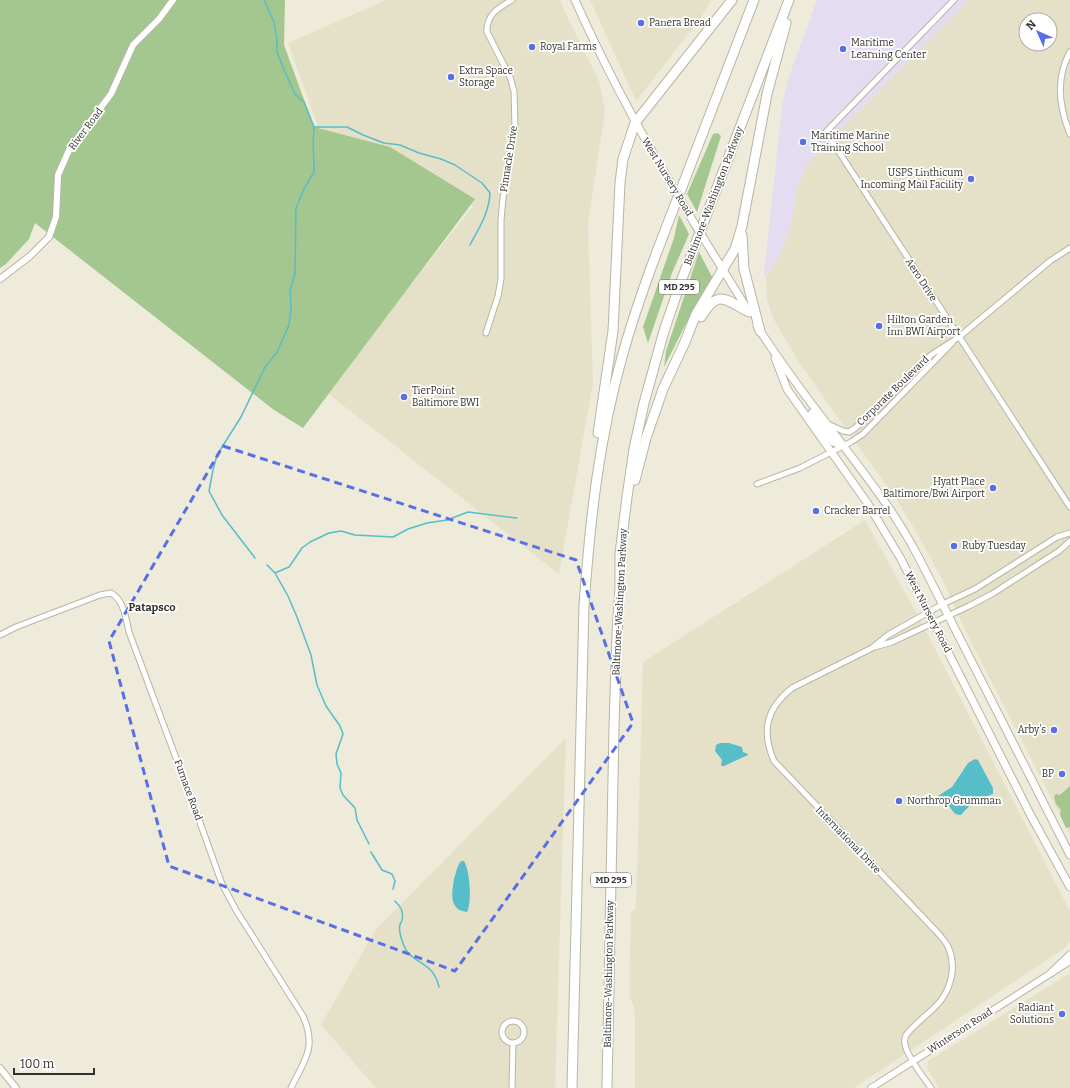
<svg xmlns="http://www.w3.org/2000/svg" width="1070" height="1088" viewBox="0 0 1070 1088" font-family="Bitter,serif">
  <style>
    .built { fill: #e5e1c9; fill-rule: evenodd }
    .education { fill: #e4ddf2 }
    .green { fill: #a4c78f }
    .water { fill: #57bdc8 }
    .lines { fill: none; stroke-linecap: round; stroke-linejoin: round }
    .stream { stroke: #57bdc8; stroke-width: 1.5 }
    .minor-casing { stroke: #b7b5a5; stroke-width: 7 }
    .tertiary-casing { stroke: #b7b5a5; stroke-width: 8 }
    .secondary-casing { stroke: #b7b5a5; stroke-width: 9 }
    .motorway-casing { stroke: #b7b5a5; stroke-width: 11 }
    .minor { stroke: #fff; stroke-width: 5 }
    .tertiary { stroke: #fff; stroke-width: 6 }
    .secondary { stroke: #fff; stroke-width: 7 }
    .motorway { stroke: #fff; stroke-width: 9 }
    .secondary-bridge-casing { stroke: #b7b5a5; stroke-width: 9; stroke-linecap: butt }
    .secondary-bridge { stroke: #fff; stroke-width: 7 }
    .marked { fill: none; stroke: #586fe5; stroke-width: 3; stroke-dasharray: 8 5; stroke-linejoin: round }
    .poi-dot { fill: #586fe5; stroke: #fff; stroke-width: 1.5 }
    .labels { text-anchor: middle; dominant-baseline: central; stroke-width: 3.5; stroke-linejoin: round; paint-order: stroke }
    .shield { fill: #fff; stroke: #706f6b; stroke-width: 1 }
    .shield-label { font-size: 9px; font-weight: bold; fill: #32312b }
    .poi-label { font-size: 10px; fill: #32312b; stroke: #fff; text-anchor: start }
    .street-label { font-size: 10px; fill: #32312b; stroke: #fff }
    .neighbourhood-label { font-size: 11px; font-weight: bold; fill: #32312b; stroke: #fff }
  </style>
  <rect width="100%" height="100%" fill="#eeebdb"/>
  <path class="built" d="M386 0H560L566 14 599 81 605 111 588 224 593 383 559 574 326 392 473 206 321 135 288 43Z
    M590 0H711L701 18 636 101Z
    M969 0H1070V835L968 636 943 581 917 533 896 499 800 364 773 318 767 300 766 277 775 264 784 245 790 227 798 185 808 163ZM1026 20H1050V44H1026Z
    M865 520 917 614 1070 911V942L1065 948 854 1088H635V1018L633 1003 629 997 631 912 636 908 643 662Z
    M566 738 555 1088H376L321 1025 376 929Z
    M1070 973V1088H939L927 1068 928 1061Z"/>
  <path class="education" d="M817 0H969L808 163 798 185 790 227 784 245 775 264 766 277 764 273 782 106 788 79Z"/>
  <path class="green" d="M0 0H285L284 45 314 127 390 147 475 199 303 428 274 410 35 223 29 239 6 264 0 268Z
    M718 133 721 136 697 212 687 194 713 134Z
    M679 215 689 234 672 273 648 343 643 327 674 238Z
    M699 252 712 277 693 310 664 367 666 351Z
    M1070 786V827L1066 828 1060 815 1061 810 1056 804 1054 796 1056 794 1060 795Z"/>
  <path class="water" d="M720 743H729L742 747 743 752 748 754V755L724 766H722L721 765 722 760 715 751 716 745Z
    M975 759 978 760 993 788V794L979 799 972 803 961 815C953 815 953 810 948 805 945 801 941 800 938 796L952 787 968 763Z
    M461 861H464C470 870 472 903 467 912 448 910 452 892 454 879 456 873 457 866 461 861Z"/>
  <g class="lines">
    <path class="stream" d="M314 127H347L363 135 384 143 400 145 419 153 441 159 455 165 482 183 490 193C489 213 479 228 470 245
      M255 558 222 515 209 491 213 470 217 455 241 417 265 367 277 352 289 325 291 308 290 291 295 274 296 208 304 189 314 172V161L313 144 314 127 304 102 295 94 285 72 277 52V40L274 22 264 0
      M267 565 275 573 288 596 297 617 311 655 317 685 326 706 340 726 343 734 336 754 337 764 341 773 340 788 343 795 355 808 357 820 369 844
      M275 573 289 567 302 548 310 542 329 533 341 531 355 535 393 537 408 529 427 523 447 520 468 512 517 518
      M371 852 382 870 392 874 395 881 393 889
      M395 901C400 906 404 911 402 920 402 922 400 923 400 925 398 931 402 941 404 946 411 964 433 960 439 987"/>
    <defs>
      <path id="minor" d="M1070 52C1055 79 1059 107 1070 134
        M826 132 1070 507
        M821 137 954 0
        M486 333 498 296 501 279V220L503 198 515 127 514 91 510 77 487 32C486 15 498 8 512 0
        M830 425 843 431 849 432 854 429 873 413 931 355 959 337 1050 261 1070 248
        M757 484 800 468 851 442 863 434 952 343
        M0 635 16 627 100 595 111 593C124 600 126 619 129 632L198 817 222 884 236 910 303 1016C317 1048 305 1059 291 1088
        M875 647 892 642 969 606 992 594 1059 551 1070 541
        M502 1032a11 11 0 1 1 22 0a11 11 0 1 1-22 0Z
        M512 1088 513 1043
        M931 1088C924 1078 906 1055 905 1044 904 1041 905 1038 906 1035 915 1024 926 1016 936 1006 950 992 957 969 949 949 947 942 941 937 936 931L774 761C761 731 766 709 792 688L872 648 888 635 943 604 975 589 1057 537 1070 533"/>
      <path id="tertiary" d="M0 279 30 256 49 237 56 217 58 175 70 148 111 94 133 45 159 19 173 0
        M0 1068 16 1088
        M871 1088 1070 961"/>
      <path id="secondary" d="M575 0C604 65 637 127 674 189
        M683 204 694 223
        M704 239 749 312
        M757 326C797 390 847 447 889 508 900 524 910 541 919 558L1070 855
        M775 358 787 389 868 504 901 559 1030 814 1070 887
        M812 413 833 442 843 446
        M1052 972 1070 955"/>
      <path id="motorway" d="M742 235 744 269 760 331
        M701 317C719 288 725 300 749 312
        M598 433 613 331 620 183 623 159 635 123 732 0
        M635 480 646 438 663 389 685 342 696 314 735 249 742 226 767 94 786 23
        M572 1088 584 605C590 521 599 438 622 357 638 299 660 243 682 187 706 124 730 62 754 0
        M607 1088 614 727 617 633 620 588V554L627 497 634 449 644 403 664 331 680 284 789 0"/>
    </defs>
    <use href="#minor" class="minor-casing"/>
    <use href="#tertiary" class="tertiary-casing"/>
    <use href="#secondary" class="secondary-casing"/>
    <use href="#motorway" class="motorway-casing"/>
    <use href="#minor" class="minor"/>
    <use href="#tertiary" class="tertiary"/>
    <use href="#secondary" class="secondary"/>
    <use href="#motorway" class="motorway"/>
    <defs>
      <path id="secondary-bridge" d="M674 189 683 204
        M694 223 704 239"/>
    </defs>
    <use href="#secondary-bridge" class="secondary-bridge-casing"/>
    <use href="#secondary-bridge" class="secondary-bridge"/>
  </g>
  <path class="marked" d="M223 446 576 560 633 723 455 971 169 866 109 641Z"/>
  <g class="poi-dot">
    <circle cx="641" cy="23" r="4"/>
    <circle cx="532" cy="47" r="4"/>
    <circle cx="843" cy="49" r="4"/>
    <circle cx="451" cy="77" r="4"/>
    <circle cx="803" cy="142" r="4"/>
    <circle cx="971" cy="179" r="4"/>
    <circle cx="879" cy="326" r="4"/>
    <circle cx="404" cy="397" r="4"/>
    <circle cx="993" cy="488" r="4"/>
    <circle cx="816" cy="511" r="4"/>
    <circle cx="954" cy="546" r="4"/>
    <circle cx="1054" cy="730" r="4"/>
    <circle cx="1062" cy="774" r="4"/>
    <circle cx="899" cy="801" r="4"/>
    <circle cx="1062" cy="1014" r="4"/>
  </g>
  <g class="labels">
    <g class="shield">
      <rect x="659" y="280" width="40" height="14" rx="3"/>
      <rect x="591" y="873" width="40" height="14" rx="3"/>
    </g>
    <g class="shield-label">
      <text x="679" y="287">MD 295</text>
      <text x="611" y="880">MD 295</text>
    </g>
    <g class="poi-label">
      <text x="649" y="23">Panera Bread</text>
      <text x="851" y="43">Maritime<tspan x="851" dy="12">Learning Center</tspan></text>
      <text x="540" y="47">Royal Farms</text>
      <text x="459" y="71">Extra Space<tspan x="459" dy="12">Storage</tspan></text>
      <text x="811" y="136">Maritime Marine<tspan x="811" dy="12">Training School</tspan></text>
      <text x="963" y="173" text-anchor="end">USPS Linthicum<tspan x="963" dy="12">Incoming Mail Facility</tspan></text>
      <text x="887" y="320">Hilton Garden<tspan x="887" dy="12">Inn BWI Airport</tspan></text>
      <text x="412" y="391">TierPoint<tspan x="412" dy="12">Baltimore BWI</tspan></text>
      <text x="985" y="482" text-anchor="end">Hyatt Place<tspan x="985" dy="12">Baltimore/Bwi Airport</tspan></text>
      <text x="824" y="511">Cracker Barrel</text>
      <text x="962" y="546">Ruby Tuesday</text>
      <text x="1046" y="730" text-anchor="end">Arby's</text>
      <text x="1054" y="774" text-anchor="end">BP</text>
      <text x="907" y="801">Northrop Grumman</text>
      <text x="1054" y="1008" text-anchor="end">Radiant<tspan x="1054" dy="12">Solutions</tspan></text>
    </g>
    <g class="street-label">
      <text transform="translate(86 129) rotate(-53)">River Road</text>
      <text transform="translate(509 159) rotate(-81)">Pinnacle Drive</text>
      <text transform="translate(667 177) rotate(59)">West Nursery Road</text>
      <text transform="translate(714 196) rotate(-69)">Baltimore-Washington Parkway</text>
      <text transform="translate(921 280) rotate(57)">Aero Drive</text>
      <text transform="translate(893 391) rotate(-44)">Corporate Boulevard</text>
      <text transform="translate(620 602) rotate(-87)">Baltimore-Washington Parkway</text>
      <text transform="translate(928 612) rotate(63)">West Nursery Road</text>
      <text transform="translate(188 790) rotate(70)">Furnace Road</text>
      <text transform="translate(848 840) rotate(46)">International Drive</text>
      <text transform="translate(609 974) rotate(-89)">Baltimore-Washington Parkway</text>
      <text transform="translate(960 1031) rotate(-33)">Winterson Road</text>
    </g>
    <g class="neighbourhood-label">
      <text x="152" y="607">Patapsco</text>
    </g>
  </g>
  <g transform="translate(1038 32) rotate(315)"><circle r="19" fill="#ffffff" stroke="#adadaa"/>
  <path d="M0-3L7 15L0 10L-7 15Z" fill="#586fe5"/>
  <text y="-6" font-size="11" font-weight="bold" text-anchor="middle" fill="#32312b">N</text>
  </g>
  <path d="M14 1068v6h80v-6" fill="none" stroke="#32312b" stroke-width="2"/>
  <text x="20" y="1068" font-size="12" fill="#32312b" stroke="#ffffff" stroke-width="3" paint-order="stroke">100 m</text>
</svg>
